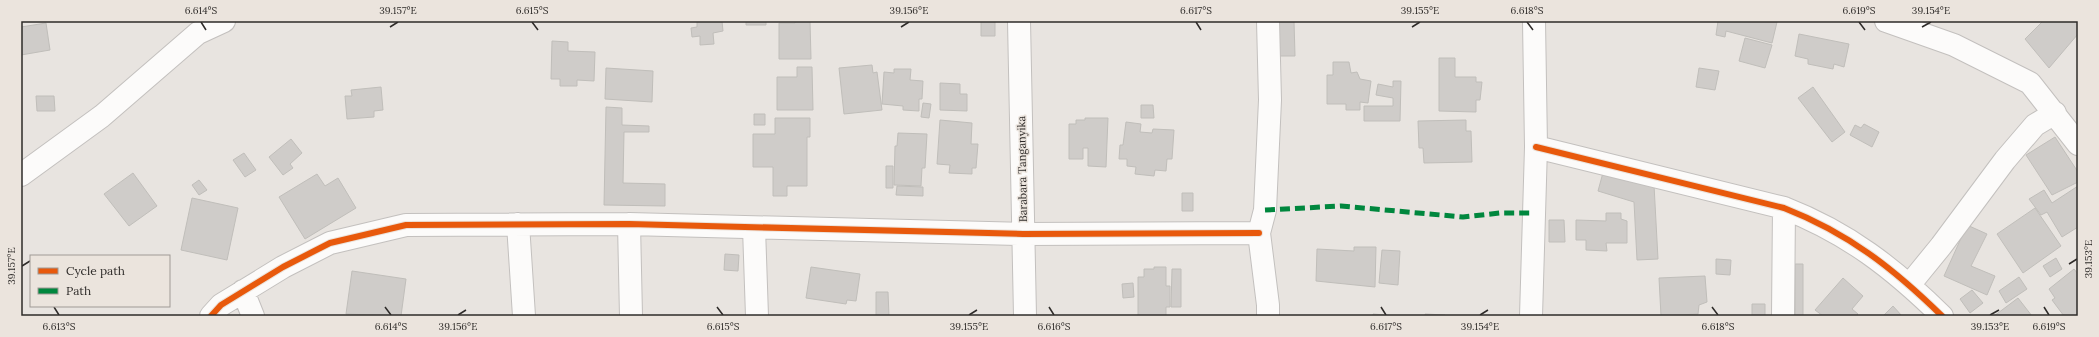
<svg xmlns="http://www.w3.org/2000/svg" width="2099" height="337" viewBox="0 0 2099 337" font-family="Lora,serif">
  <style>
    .building { fill: #cfccc9; stroke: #c0beba }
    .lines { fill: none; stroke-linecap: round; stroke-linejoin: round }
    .minor-casing { stroke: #c3c0be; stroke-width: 24 }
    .minor { stroke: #fcfbfa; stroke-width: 22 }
    .quiet { stroke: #00873e; stroke-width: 5; stroke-dasharray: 10 5; stroke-linecap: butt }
    .cycleway-casing { stroke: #ebe4dd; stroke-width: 8 }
    .cycleway { stroke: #e8590c; stroke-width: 6 }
    .ticks { fill: none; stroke: #2e2b29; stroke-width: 1.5 }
    .labels { text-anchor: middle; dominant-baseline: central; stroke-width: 3; stroke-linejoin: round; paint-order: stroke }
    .street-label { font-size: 11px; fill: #2e2b29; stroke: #ebe4dd }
    .neatline { fill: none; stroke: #2e2b29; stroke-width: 1.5 }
    .ticks-label { font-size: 10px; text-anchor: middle; fill: #2e2b29 }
  </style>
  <rect width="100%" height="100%" fill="#e8e4e0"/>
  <path class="building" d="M697 21H722L723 31 713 33 714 44 700 45V36L692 37 691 28 697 27Z
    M746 21H766V25H746Z
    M795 21H810L811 59H779V23H795Z
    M981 21H995V36H981Z
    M1278 21H1294L1295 56H1279Z
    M1718 21 1777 22 1772 43 1726 31 1725 37 1716 35Z
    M2043 21H2078V34L2049 68 2025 39Z
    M46 23 50 50 21 55V27Z
    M1799 34 1849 44 1844 67 1834 64 1833 69 1808 64V59L1795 56Z
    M1745 38 1772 45 1765 68 1739 61Z
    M552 41 568 42V51L595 52 594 81 577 80V86H560V79H551Z
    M1439 58H1455V77H1476V82H1482L1480 100H1476V112L1439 111Z
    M1333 62H1349L1351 73 1357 72 1360 79 1371 81 1368 103 1360 102V110H1346V104H1327V75H1333Z
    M872 65 873 73 877 72 882 110 844 114 839 68Z
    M797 67H812L813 110H777V77H797Z
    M606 68 653 71 652 102 605 99Z
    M1699 68 1719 71 1715 90 1696 87Z
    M894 69H911L910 80 923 81 922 99H919V111L903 110V106L882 104 884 72 894 73Z
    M1393 81H1401L1400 121H1364V106H1393V98L1376 95 1378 84 1393 87Z
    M940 83 960 84V94H967V111L940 110Z
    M381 87 383 110 374 111V117L347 119 345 96H352L351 90Z
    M1813 87 1845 132 1832 142 1798 98Z
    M36 96H54L55 111H37Z
    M923 103 931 104 929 118 921 117Z
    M1141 105H1153L1154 118H1141Z
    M606 107 622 108V125L649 126V132H624L623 183 665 184V206L604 205Z
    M754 114H765V125H754Z
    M775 118H810V137H807V186H787V196H773V167H753V134H775Z
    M1085 118H1108L1106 167 1088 166V148H1083V159H1069V124H1076V120H1085Z
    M940 120 972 123 971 144H978L976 168H972V174L949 173 950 165 937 164Z
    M1466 120V131H1471L1472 162 1424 163 1423 148H1419L1418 121Z
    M1126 122 1141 124 1140 132 1152 133 1153 129 1174 130 1172 159H1167L1166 171 1155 170 1154 176 1135 174 1136 167 1127 166V159H1119L1120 145H1123Z
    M1864 124 1879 132 1872 147 1850 135 1855 125 1861 128Z
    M898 133 927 134 925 168H922L921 186 894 185 895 146H897Z
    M2055 137 2078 172V182L2052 195 2026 155Z
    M291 139 302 153 290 164 293 168 283 175 269 157Z
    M244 153 256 170 245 177 233 160Z
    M886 166H893V188H886Z
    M1604 169 1654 185 1658 259 1637 260 1634 202 1598 191Z
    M133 173 157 206 129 226 104 194Z
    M317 174 325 186 338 178 356 208 305 239 279 197Z
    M199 180 207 190 199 195 192 185Z
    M897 186 923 187V196L896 195Z
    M2078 186V227L2062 237 2047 212 2041 215 2029 199 2044 190 2052 203Z
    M1182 193H1193V211H1182Z
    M192 198 238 208 227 260 181 250Z
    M2035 208 2061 246 2023 273 1997 234Z
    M1606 213H1621V219L1627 221V243H1606L1607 251 1586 250V240H1576V220L1606 221Z
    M1549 220H1564L1565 242H1549Z
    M1967 225 1987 234 1971 266 1995 276 1987 295 1944 276Z
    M1354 247H1376L1375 287 1316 281 1317 249 1354 251Z
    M1382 250 1400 251 1398 285 1379 283Z
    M725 254 739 255 738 271 724 270Z
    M2056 258 2062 269 2050 277 2043 266Z
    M1716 259 1731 260 1730 275 1716 274Z
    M1795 264H1803V316H1795Z
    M811 267 860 274 856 301 847 300 846 304 806 298Z
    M1154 267H1166V286H1170V307H1166V316H1138V277H1144V269H1154Z
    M1172 269H1181V307H1171Z
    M2074 269 2078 274V316H2064L2052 300 2055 298 2049 289Z
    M352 271 406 279 401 316 346 314Z
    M1705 276 1707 302 1699 305 1698 314 1661 316 1659 278Z
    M2019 277 2027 289 2006 303 1999 291Z
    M1843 278 1863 296 1852 309 1858 314 1856 316H1823L1815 310Z
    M1133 283 1134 297 1123 298 1122 284Z
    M1972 290 1983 303 1970 313 1960 299Z
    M876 292H888L889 316H876Z
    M2018 298 2032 316H1994Z
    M1752 304H1765V316H1752Z
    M1893 306 1902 316H1883Z
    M1373 314 1397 316H1373Z
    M1425 314 1445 315V316H1425Z"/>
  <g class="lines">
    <defs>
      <path id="minor" d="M1019 21 1025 316
        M1886 21 1954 45 2030 83 2078 144
        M1536 147 1784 208C1848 233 1893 268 1942 316
        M21 175 102 116 198 33 224 21
        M518 224 524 316
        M629 224 631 316
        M754 228 757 316
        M1910 284 1941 246 2005 160 2035 125 2055 113
        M243 291 253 316
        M211 316 221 305 283 267 330 243 406 225 629 224 1023 234 1259 233
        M1268 316V305L1259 233 1265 210 1270 100 1268 21
        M1531 316 1536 147 1534 21
        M1783 316 1784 208"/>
    </defs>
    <use href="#minor" class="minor-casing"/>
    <use href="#minor" class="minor"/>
    <path class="quiet" d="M1265 210 1341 206 1463 217 1500 213H1533"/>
    <defs>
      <path id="cycleway" d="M1536 147 1784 208C1848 233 1893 268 1942 316
        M211 316 221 305 283 267 330 243 406 225 629 224 1023 234 1259 233"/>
    </defs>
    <use href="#cycleway" class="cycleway-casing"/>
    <use href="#cycleway" class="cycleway"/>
  </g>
  <path class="ticks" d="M201 22 206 30M532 22 538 30M1196 22 1201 30M1527 22 1533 30M1859 22 1865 30M390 27 398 22M901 27 909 22M1412 27 1420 22M1922 27 1931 22M2069 264 2077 259M22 266 30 261M54 307 59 315M385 307 391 315M717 307 723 315M1049 307 1054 315M1381 307 1386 315M1712 307 1718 315M2044 307 2049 315M458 315 466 310M969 315 977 310M1480 315 1488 310M1990 315 1999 310"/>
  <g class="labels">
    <g class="street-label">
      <text transform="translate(1022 169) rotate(-91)">Barabara Tanganyika</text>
    </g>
  </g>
  <rect width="2099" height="337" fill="none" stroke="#ebe4dd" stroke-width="44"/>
  <rect x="30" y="255" width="140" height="52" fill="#ebe4dd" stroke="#9f9a95"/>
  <rect x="38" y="268" width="20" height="6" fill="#e8590c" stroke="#9f9a95"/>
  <text x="66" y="275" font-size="12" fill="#2e2b29">Cycle path</text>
  <rect x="38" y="288" width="20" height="6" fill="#00873e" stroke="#9f9a95"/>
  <text x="66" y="295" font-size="12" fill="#2e2b29">Path</text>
  <rect x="22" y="22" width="2055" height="293" class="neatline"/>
  <g class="ticks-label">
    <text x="201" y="14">6.614°S</text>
    <text x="398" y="14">39.157°E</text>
    <text x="532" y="14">6.615°S</text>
    <text x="909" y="14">39.156°E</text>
    <text x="1196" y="14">6.617°S</text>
    <text x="1420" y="14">39.155°E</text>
    <text x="1527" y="14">6.618°S</text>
    <text x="1859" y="14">6.619°S</text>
    <text x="1931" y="14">39.154°E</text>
    <text transform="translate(2088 259) rotate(-90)" y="4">39.153°E</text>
    <text transform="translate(11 266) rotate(-90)" y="4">39.157°E</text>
    <text x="59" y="330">6.613°S</text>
    <text x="391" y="330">6.614°S</text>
    <text x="458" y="330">39.156°E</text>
    <text x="723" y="330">6.615°S</text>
    <text x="969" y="330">39.155°E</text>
    <text x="1054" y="330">6.616°S</text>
    <text x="1386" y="330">6.617°S</text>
    <text x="1480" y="330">39.154°E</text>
    <text x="1718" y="330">6.618°S</text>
    <text x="1990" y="330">39.153°E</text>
    <text x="2049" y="330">6.619°S</text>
  </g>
</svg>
